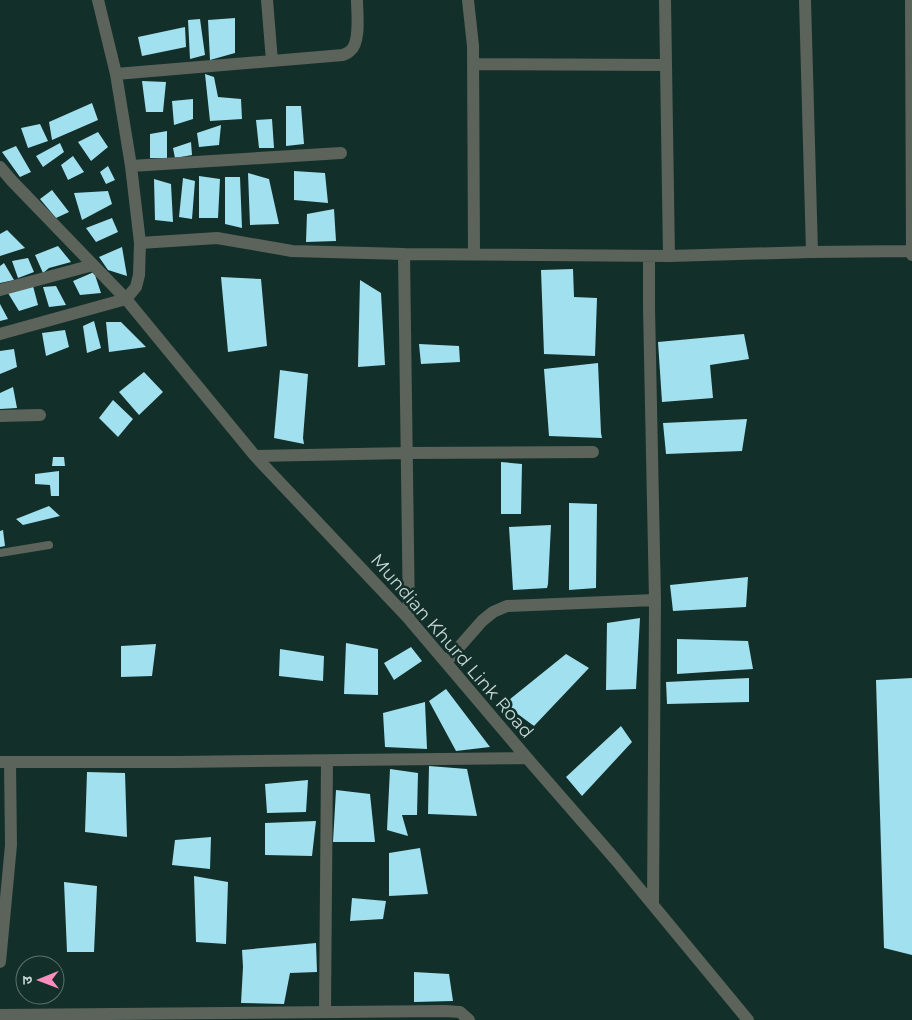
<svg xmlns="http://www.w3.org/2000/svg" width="912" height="1020" viewBox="0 0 912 1020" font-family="Montserrat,'Noto Sans Devanagari',sans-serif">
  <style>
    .building { fill: #a1e0ef }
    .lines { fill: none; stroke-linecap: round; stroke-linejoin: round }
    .service { stroke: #5b635b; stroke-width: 8 }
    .minor { stroke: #5b635b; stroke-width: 12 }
    .labels { text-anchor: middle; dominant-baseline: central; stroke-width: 5; stroke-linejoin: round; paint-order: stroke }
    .street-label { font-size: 18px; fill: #c7d7d3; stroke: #132f2a }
  </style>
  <rect width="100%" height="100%" fill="#132f2a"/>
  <path class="building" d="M235 18V53L210 60 208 20Z
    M200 19 205 55 190 59 188 20Z
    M185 27 186 47 142 56 138 37Z
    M205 74 214 77 218 97 241 99 242 119 210 121Z
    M142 81 166 82 163 112H146Z
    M193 99V119L174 125 172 101Z
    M92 103 98 120 52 140 49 122Z
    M286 106H301L304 144 286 146Z
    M272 119 274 148H259L256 120Z
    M40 124 48 141 28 148 21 128Z
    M221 125 219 145 199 147 197 133Z
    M167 131V158H150V134Z
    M98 132 108 147 91 161 78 142Z
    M191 142 192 155 175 158 173 148Z
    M60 143 64 152 43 167 36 156Z
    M16 146 31 172 20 177 2 152Z
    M73 156 84 172 68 180 61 165Z
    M108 166 115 180 106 184 100 172Z
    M294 171 325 173 328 203 294 200Z
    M248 173 269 179 279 224 250 225Z
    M199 176 220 179 218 218H199Z
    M225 177H240L242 228 225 224Z
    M183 178 195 181 192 219 179 217Z
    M154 179 171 184 173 222 155 220Z
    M52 190 69 212 56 218 40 199Z
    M108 191 112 204 82 220 74 193Z
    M334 209 336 241 306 242 307 214Z
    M112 218 118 232 96 242 86 228Z
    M7 230 25 248 0 256V234Z
    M58 246 71 262 49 268 43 273 35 255Z
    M122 247 127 276 108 270 99 257Z
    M28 258 34 272 18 278 12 261Z
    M4 263 14 280 0 283V266Z
    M573 269 574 297 597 298 595 356 544 354 541 270Z
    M94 272 101 293 80 295 73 281Z
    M221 277 261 279 267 346 228 352Z
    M360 280 381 293 385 365 358 367Z
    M33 286 38 305 19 311 8 293Z
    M56 286 66 305 49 307 43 287Z
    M0 304 8 319 0 321Z
    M94 321 101 348 87 353 83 326Z
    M106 322H121L146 347 109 352Z
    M65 330 69 347 46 356 42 333Z
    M744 334 749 359 710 365 713 398 662 402 658 342Z
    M419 344 459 346 460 362 421 364Z
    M14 349 17 367 0 374V351Z
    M598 363 601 433 602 438 549 436 544 369Z
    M280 370 308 374 303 438 304 444 274 438Z
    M144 372 163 392 139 415 119 392Z
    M13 387 17 408 0 409V393Z
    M113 400 133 419 118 437 99 418Z
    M747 419 742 451 666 454 663 423Z
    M53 457H64L65 466H52Z
    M501 462 522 464 521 514H501Z
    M59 471V496H51L50 485 35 484V474Z
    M569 503 597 504 596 588 569 590Z
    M49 506 60 516 23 525 16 519Z
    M551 525 548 584 547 588 513 590 509 527Z
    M3 530 5 546 0 547V531Z
    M748 577 746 607 673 611 670 585Z
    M640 618 636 689 606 690 607 623Z
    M677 639 748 641 753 669 677 674Z
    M346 643 378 649V695L344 694Z
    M156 644 152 676 121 677V646Z
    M411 647 422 661 394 680 384 663Z
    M280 649 324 656 323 681 279 676Z
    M566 654 589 668 534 726 504 704Z
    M749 678V702L667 704 666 682Z
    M912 678V955L884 948 876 680Z
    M446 689 490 747 456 751 429 701Z
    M425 702 427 749 385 747 383 713Z
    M621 726 632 742 582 796 566 777Z
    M429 766 467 769 477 816 428 814Z
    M390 769 418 773 417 815H402L408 836 387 830Z
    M87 772 125 773 127 837 85 832Z
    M308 780 306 812 267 813 265 784Z
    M336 790 370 794 375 842H333Z
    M316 821 312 856 265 855V823Z
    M211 837 210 869 172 865 175 840Z
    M420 848 428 894 389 896V853Z
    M194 876 228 882 226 944 196 942Z
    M64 882 97 886 94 952H67Z
    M352 898 386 901 383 919 350 921Z
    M316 943 317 972 290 973 284 1004 241 1003 243 967 242 950Z
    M414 972 449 974 453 1001 414 1002Z"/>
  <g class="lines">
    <path class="service" d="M0 553 49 545"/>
    <path class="minor" d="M267 0 272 61
      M468 0 473 46 474 254
      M665 0 669 256
      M805 0 812 252
      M911 0 912 255
      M474 64 666 65
      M116 74 343 55C345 54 348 53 350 51 361 43 357 13 357 0
      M131 166 341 153
      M0 167 12 181 126 299 255 456 409 619 527 758 615 859 748 1020
      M140 243 217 238 292 251 404 254
      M649 256V308L655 600 653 905
      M0 290 93 265
      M0 334 126 299 136 287 139 275 140 243 131 166 116 74 98 0
      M0 416 40 415
      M255 456 407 453 593 452
      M409 619 404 254 669 256 812 252 912 251
      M446 662 482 621 493 612 507 606 655 600
      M0 762H177L527 758
      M0 962 11 845 10 762
      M325 1012 327 761
      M0 1015 445 1011 460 1012 469 1020"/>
  </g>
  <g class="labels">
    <g class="street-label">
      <text transform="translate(452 646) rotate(49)">Mundian Khurd Link Road</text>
    </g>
  </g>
  <g transform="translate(40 980) rotate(269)"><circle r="24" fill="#132f2a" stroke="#5b726e"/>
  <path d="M0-4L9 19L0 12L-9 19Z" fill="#fd8ebf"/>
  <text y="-8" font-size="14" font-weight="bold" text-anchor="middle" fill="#c7d7d3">उ</text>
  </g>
</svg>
